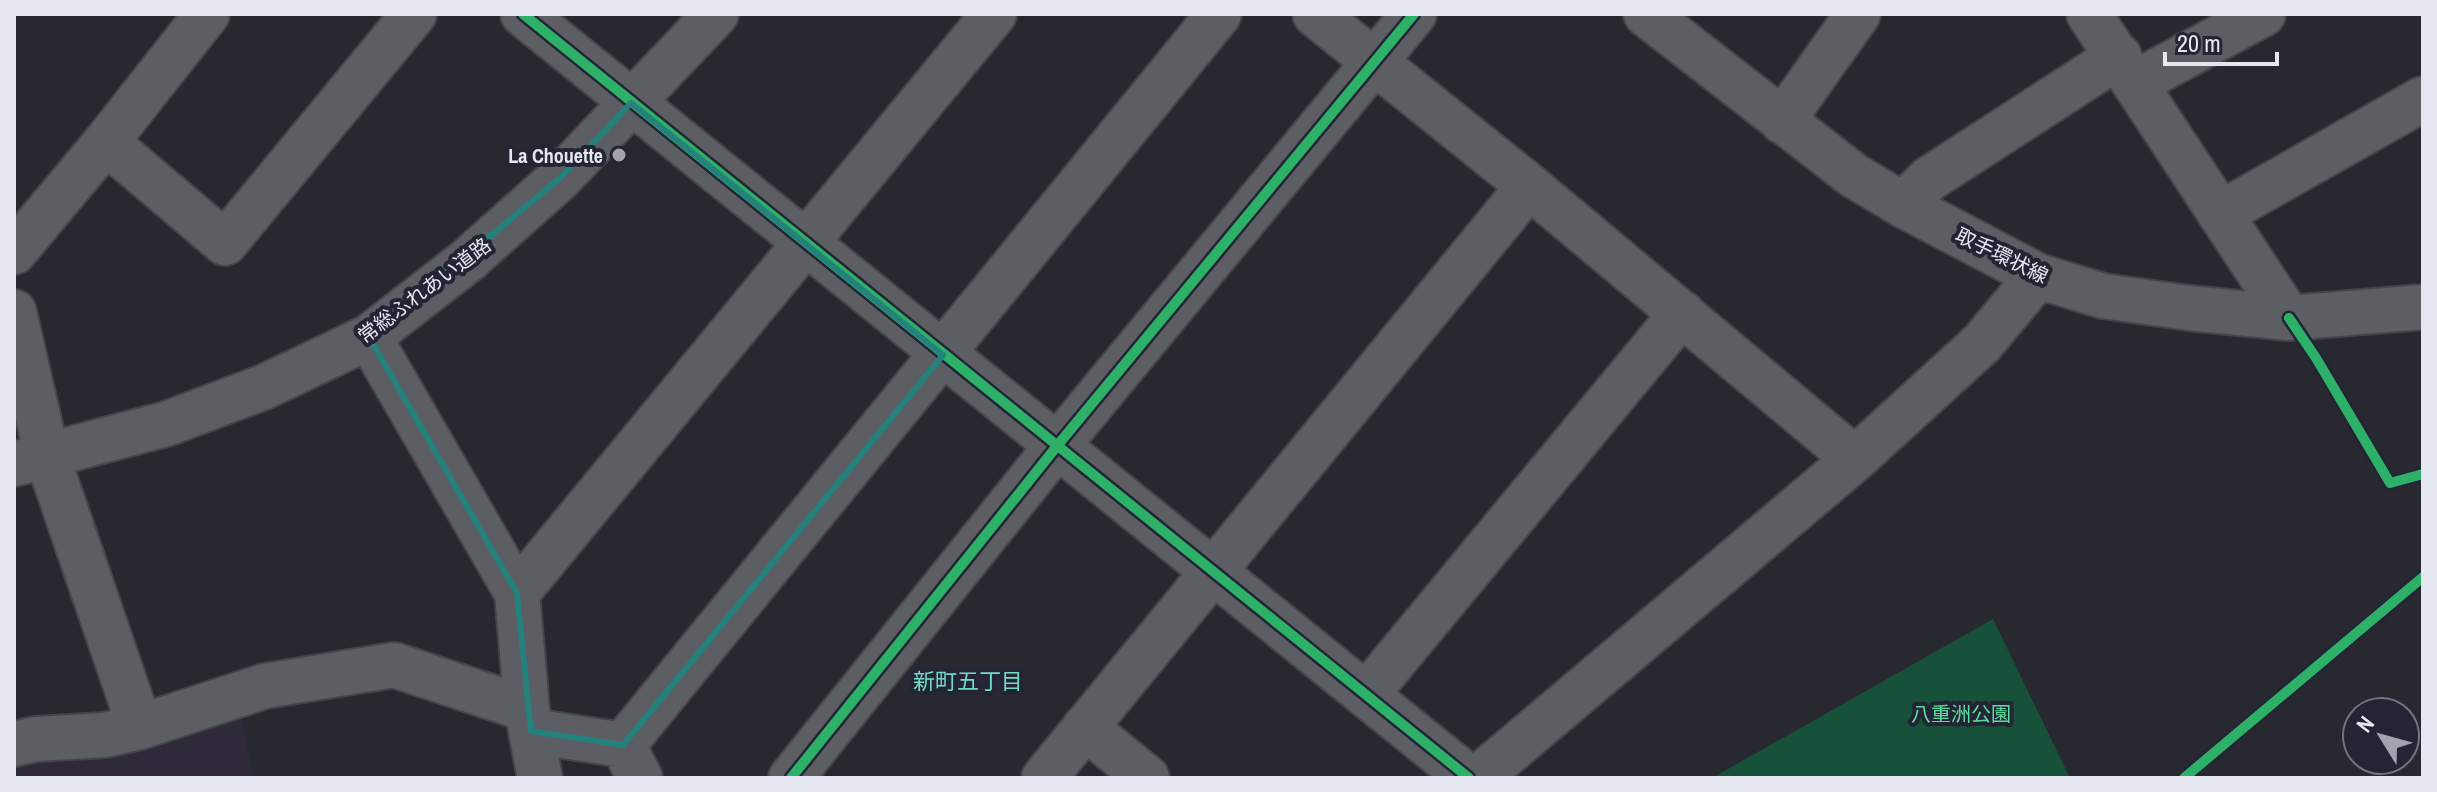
<svg xmlns="http://www.w3.org/2000/svg" width="2437" height="792" viewBox="0 0 2437 792" font-family="'Archivo Narrow','Noto Sans JP',sans-serif">
  <style>
    .industrial { fill: #2f2a3a }
    .green { fill: #185139 }
    .lines { fill: none; stroke-linecap: round; stroke-linejoin: round }
    .minor-casing { stroke: #43454b; stroke-width: 48 }
    .minor { stroke: #5c5e64; stroke-width: 44 }
    .cycleway-casing { stroke: #232534; stroke-width: 15 }
    .cycleway { stroke: #2db169; stroke-width: 10 }
    .marked { fill: none; stroke: #24817b; stroke-width: 6; stroke-linejoin: round }
    .poi-dot { fill: #a2a4ad; stroke: #232534; stroke-width: 3 }
    .labels { text-anchor: middle; dominant-baseline: central; stroke-width: 8; stroke-linejoin: round; paint-order: stroke }
    .poi-label { font-size: 20px; font-weight: bold; fill: #e5e7f1; stroke: #232534; text-anchor: end }
    .street-label { font-size: 20px; fill: #e5e7f1; stroke: #232534 }
    .park-label { font-size: 20px; fill: #5cdca0; stroke: #232534 }
    .neighbourhood-label { font-size: 22px; fill: #72d9c7; stroke: #232534 }
  </style>
  <rect width="100%" height="100%" fill="#272830"/>
  <path class="industrial" d="M239 709 254 778H14V765L106 751Z"/>
  <path class="green" d="M1993 619 2070 778H1712Z"/>
  <g class="lines">
    <defs>
      <path id="minor" d="M523 14 1469 778
        M1315 14 1529 186 1855 459
        M1646 14 1853 175 1903 205 2038 276 2103 296 2189 308 2289 318 2423 307
        M2089 14 2289 318
        M2135 83 2263 14
        M1782 121 1858 14
        M106 142 225 243 414 14
        M1903 205 1929 179 2119 56
        M2220 214 2423 99
        M14 252 106 142 207 14
        M14 312 47 456 140 727
        M369 337 517 593 527 709
        M14 464 166 424 264 387 369 337 468 260 561 177 716 14
        M517 593 994 14
        M1366 695 1682 313
        M1085 727 1147 778
        M531 731 540 778
        M14 744 36 739 105 735 140 727 265 686 394 665 527 709 531 731 623 745
        M623 745 1219 14
        M623 745 640 778
        M791 778 1057 446 1414 14
        M1044 778 1529 186
        M1478 778 1855 459 1982 343 2038 276"/>
    </defs>
    <use href="#minor" class="minor-casing"/>
    <use href="#minor" class="minor"/>
    <defs>
      <path id="cycleway" d="M523 14 1469 778
        M2289 318 2316 358 2390 483 2423 474
        M791 778 1057 446 1414 14
        M2184 778 2423 577"/>
    </defs>
    <use href="#cycleway" class="cycleway-casing"/>
    <use href="#cycleway" class="cycleway"/>
  </g>
  <path class="marked" d="M631 103 943 355 623 745 531 731 517 593 369 337 561 177Z"/>
  <circle class="poi-dot" cx="619" cy="155" r="8"/>
  <g class="labels">
    <g class="poi-label">
      <text x="603" y="155">La Chouette</text>
    </g>
    <g class="street-label">
      <text transform="translate(2002 255) rotate(26)">取手環状線</text>
      <text transform="translate(424 290) rotate(-37)">常総ふれあい道路</text>
    </g>
    <g class="park-label">
      <text x="1961" y="713">八重洲公園</text>
    </g>
    <g class="neighbourhood-label">
      <text x="968" y="681">新町五丁目</text>
    </g>
  </g>
  <rect width="2437" height="792" fill="none" stroke="#e5e7f1" stroke-width="32"/>
  <g transform="translate(2381 736) rotate(307)"><circle r="38" fill="#232534" stroke="#717380" stroke-width="2"/>
  <path d="M0-6L14 30L0 20L-14 30Z" fill="#a2a4ad"/>
  <text y="-12" font-size="22" font-weight="bold" text-anchor="middle" fill="#e5e7f1">N</text>
  </g>
  <path d="M2165 52v12h112v-12" fill="none" stroke="#e5e7f1" stroke-width="4"/>
  <text x="2177" y="52" font-size="24" fill="#e5e7f1" stroke="#232534" stroke-width="6" paint-order="stroke">20 m</text>
</svg>
